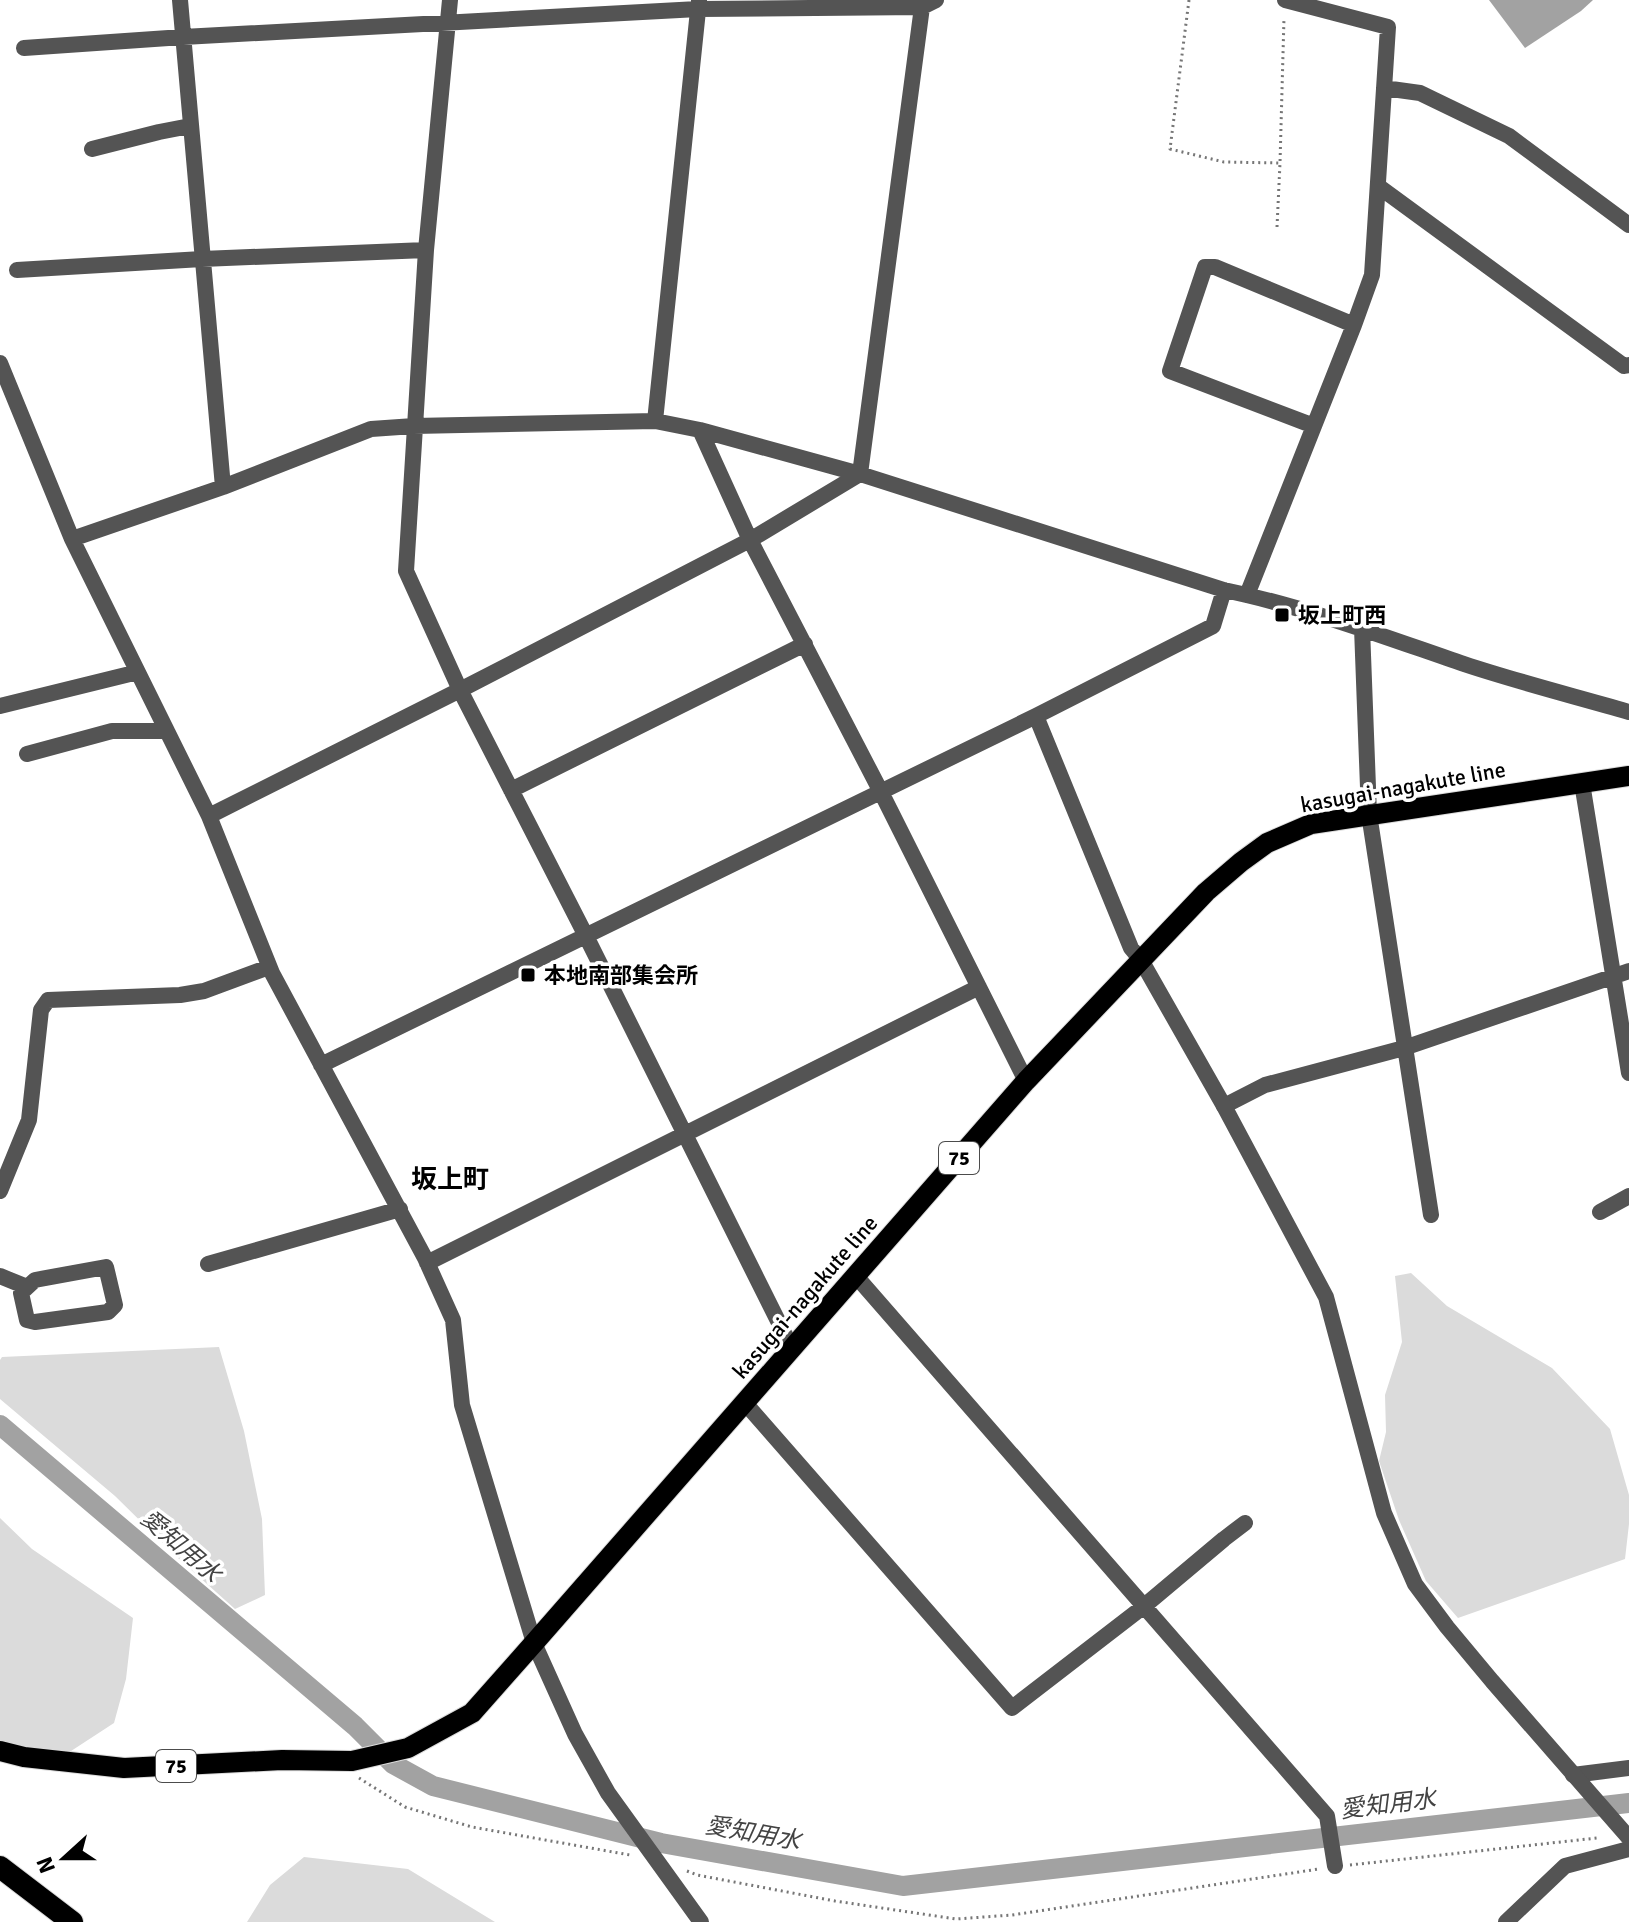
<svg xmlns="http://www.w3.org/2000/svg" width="1629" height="1922" viewBox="0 0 1629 1922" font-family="Signika,'Noto Sans JP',sans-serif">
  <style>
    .green { fill: #dbdbdb }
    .water { fill: #a2a2a2 }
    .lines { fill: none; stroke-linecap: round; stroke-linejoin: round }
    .canal { stroke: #a2a2a2; stroke-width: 20 }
    .primary-casing { stroke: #dbdbdb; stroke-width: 22 }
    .trunk-casing { stroke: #dbdbdb; stroke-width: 24 }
    .path { stroke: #767676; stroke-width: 3; stroke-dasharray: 2 4; stroke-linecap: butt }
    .minor { stroke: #545454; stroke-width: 16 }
    .tertiary { stroke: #545454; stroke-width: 16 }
    .primary { stroke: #000; stroke-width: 20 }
    .trunk { stroke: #000; stroke-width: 22 }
    .poi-dot { fill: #000; stroke: #fff; stroke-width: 3 }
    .labels { text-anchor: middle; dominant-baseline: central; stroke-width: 7; stroke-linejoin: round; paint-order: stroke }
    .shield { fill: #fff; stroke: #4c4c4c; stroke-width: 2 }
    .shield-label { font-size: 20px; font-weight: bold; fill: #000 }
    .poi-label { font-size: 22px; font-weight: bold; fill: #000; stroke: #fff; text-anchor: start }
    .street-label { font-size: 22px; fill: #000; stroke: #fff }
    .water-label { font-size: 24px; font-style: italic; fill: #434343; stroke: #fff }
    .quarter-label { font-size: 26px; font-weight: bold; fill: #000; stroke: #fff }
  </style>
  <rect width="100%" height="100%" fill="#fff"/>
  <path class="green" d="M1411 1273 1447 1306 1552 1368 1610 1429 1629 1495V1524L1625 1559 1458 1618 1426 1581 1399 1520 1379 1461 1386 1432 1385 1395 1402 1342 1395 1276Z
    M219 1347 244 1431 262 1519 265 1595 235 1609 178 1558 115 1496 0 1399V1360L2 1357Z
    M0 1518 32 1549 133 1618 126 1679 114 1723 68 1753 0 1754Z
    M304 1857 408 1869 495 1922H247L270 1885Z"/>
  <path class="water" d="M1489 0H1593L1581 11 1525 48Z"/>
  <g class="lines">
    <path class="canal" d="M0 1425 355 1726 393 1764 433 1786 661 1843 903 1886 1629 1803"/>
    <defs>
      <path id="primary" d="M0 1751 24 1757 124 1768 282 1760 352 1761 408 1748 472 1713 534 1643 1026 1081 1206 892 1241 862 1267 843 1311 824 1629 776"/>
      <path id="trunk" d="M0 1867 72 1922"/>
    </defs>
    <use href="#primary" class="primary-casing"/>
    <use href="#trunk" class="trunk-casing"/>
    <path class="path" d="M1189 0 1170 149 1224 162 1280 163
      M1277 227 1280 163 1284 18
      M359 1778 405 1807 472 1827 630 1855
      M1350 1865 1597 1838
      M687 1871 697 1875 835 1901 956 1919 1012 1915 1319 1869"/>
    <path class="minor" d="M180 0 223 487
      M450 0 426 250 406 571 460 690 586 936 792 1349
      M24 48 183 37 698 9 922 7 936 0
      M1384 88 1420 93 1509 136 1629 225
      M92 149 159 132 190 126
      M1378 186 1624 366 1629 365
      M17 270 202 259 426 250
      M0 363 72 539 209 816 272 973 425 1258 453 1320 462 1405 534 1643 575 1734 608 1793 701 1922
      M655 421 699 1
      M1314 426 1170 371 1205 267H1215L1354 325
      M700 430 750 540 881 792 1026 1081
      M860 474 922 7
      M72 539 223 487 371 429 414 426 655 421 700 430 860 474 1224 590C1306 607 1385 637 1464 664 1518 682 1574 696 1629 712
      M1247 595 1354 325 1372 275 1388 27 1285 0
      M1362 628 1369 814 1431 1215
      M0 706 138 672
      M1036 716 1131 948 1141 960
      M27 754 112 731H167
      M1582 783 1629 1073
      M511 790 805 644
      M209 816 460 690 750 540 860 474
      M321 1065 1036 716 1213 626 1224 590
      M1224 1106 1265 1085 1404 1048 1629 971
      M0 1191 29 1120 41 1010 48 1000 180 995 204 991 269 967
      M1600 1212 1629 1196
      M427 1263 979 987
      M208 1264 400 1209
      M106 1267 115 1305 108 1312 35 1322 27 1320 21 1293 35 1280Z
      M855 1275 1327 1816 1335 1866
      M0 1276 27 1287
      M745 1403 1012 1708 1143 1607 1224 1539 1245 1523
      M1573 1775 1629 1768
      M1506 1922 1565 1866 1629 1849"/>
    <path class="tertiary" d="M1141 960 1224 1106 1326 1297 1384 1513 1415 1584 1447 1627 1492 1681 1629 1838"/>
    <use href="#primary" class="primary"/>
    <use href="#trunk" class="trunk"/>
  </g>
  <g class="poi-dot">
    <rect x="1274" y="607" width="16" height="16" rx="4"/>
    <rect x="520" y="967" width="16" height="16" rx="4"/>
  </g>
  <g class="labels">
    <g class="shield">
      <rect x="939" y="1142" width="40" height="32" rx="6"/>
      <rect x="156" y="1750" width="40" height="32" rx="6"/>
    </g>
    <g class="shield-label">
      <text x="959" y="1158">75</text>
      <text x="176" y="1766">75</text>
    </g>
    <g class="poi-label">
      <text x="1298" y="615">坂上町西</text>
      <text x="544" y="975">本地南部集会所</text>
    </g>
    <g class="street-label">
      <text transform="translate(1403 787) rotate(-10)">kasugai-nagakute line</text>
      <text transform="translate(805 1297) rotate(-49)">kasugai-nagakute line</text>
    </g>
    <g class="water-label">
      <text transform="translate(181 1546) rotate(41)">愛知用水</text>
      <text transform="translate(1388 1804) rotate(-7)">愛知用水</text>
      <text transform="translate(753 1833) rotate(10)">愛知用水</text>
    </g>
    <g class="quarter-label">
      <text x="450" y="1180">坂上町</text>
    </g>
  </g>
  <g transform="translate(64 1858) rotate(249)" stroke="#ffffff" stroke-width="6" paint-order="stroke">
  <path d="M0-6L14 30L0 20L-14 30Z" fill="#000000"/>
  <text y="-12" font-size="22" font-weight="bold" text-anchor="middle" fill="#000000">N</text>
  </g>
</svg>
